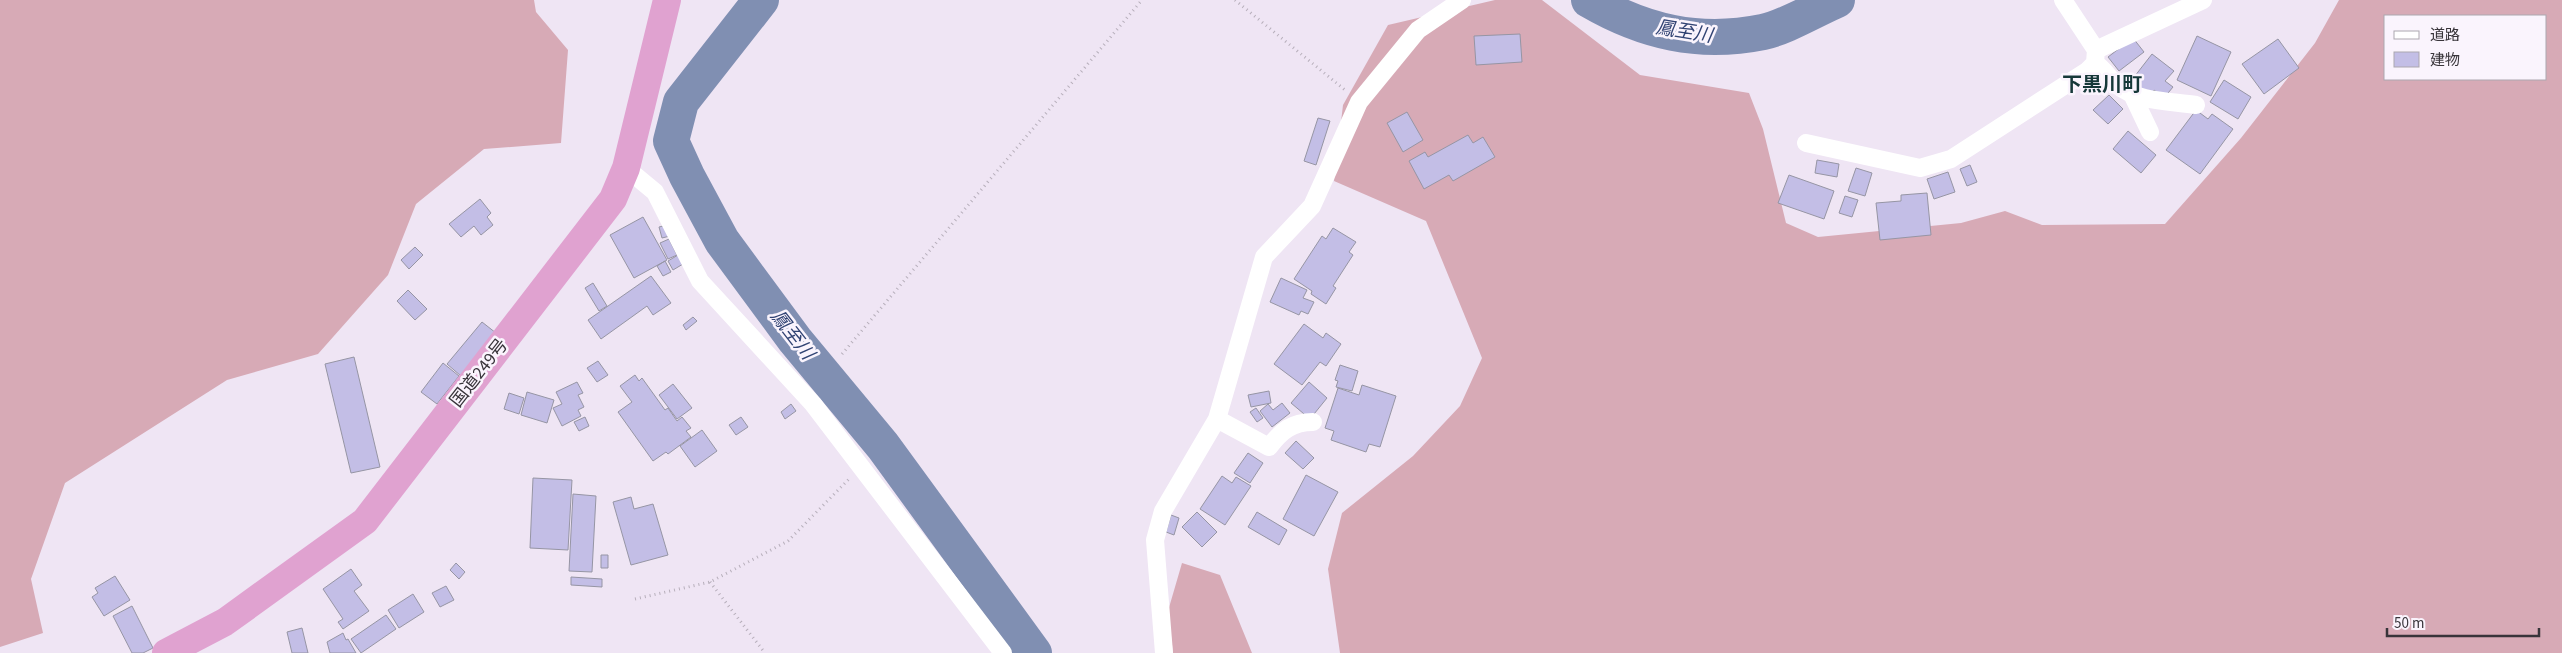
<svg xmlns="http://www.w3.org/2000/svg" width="2562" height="653" viewBox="0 0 2562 653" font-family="'Source Sans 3','Noto Sans JP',sans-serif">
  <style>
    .forest { fill: #d7aab6; fill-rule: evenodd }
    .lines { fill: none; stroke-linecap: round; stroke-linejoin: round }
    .river { stroke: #808fb2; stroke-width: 36 }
    .building { fill: #c3bee6; stroke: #9695a4 }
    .path { stroke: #b7afbb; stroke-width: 3; stroke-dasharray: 1 4; stroke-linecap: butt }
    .minor { stroke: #fff; stroke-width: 18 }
    .trunk { stroke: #e0a2d0; stroke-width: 28 }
    .labels { text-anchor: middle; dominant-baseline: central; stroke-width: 5; stroke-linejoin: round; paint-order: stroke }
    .street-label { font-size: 18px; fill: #38343a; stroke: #faf4fd }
    .water-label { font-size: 19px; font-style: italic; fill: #324474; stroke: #faf4fd }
    .quarter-label { font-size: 20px; font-weight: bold; fill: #163839; stroke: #faf4fd }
  </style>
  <rect width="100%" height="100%" fill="#efe5f4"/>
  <path class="forest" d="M0 0H534L536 12 568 50 561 143 484 149 416 204 388 275 318 354 227 380 65 483 31 579 43 633 0 647Z
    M1495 0H1542L1640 75 1749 93 1763 129 1786 223 1818 237 1961 223 2005 211 2042 225 2165 224 2241 138 2315 43 2339 0H2562V653H1340L1328 569 1342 513 1413 456 1460 406 1482 358 1426 221 1334 181 1343 105 1388 25ZM2386 16H2546V79H2386Z
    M1182 563 1220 575 1252 653H1173L1168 611Z"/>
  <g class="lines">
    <path class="river" d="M761 0 681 102 671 141 687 176 722 241 795 340 883 446 1034 653
      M1589 0C1644 32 1699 45 1763 32 1784 28 1816 9 1837 0"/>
  </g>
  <path class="building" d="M1520 34 1522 62 1476 65 1474 36Z
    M2197 36 2231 52 2211 96 2177 80Z
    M2133 38 2144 52 2119 71 2108 57Z
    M2278 39 2299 68 2264 94 2242 64Z
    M2152 54 2174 71 2165 81 2173 87 2164 98 2154 90 2150 96 2131 81Z
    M2224 80 2251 97 2238 119 2210 102Z
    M2109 95 2123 109 2108 124 2093 110Z
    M2196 110 2208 119 2212 114 2233 129 2200 174 2166 150Z
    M1407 112 1423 140 1403 152 1387 123Z
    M1318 118 1330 121 1316 165 1304 161Z
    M2128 131 2156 155 2141 173 2113 149Z
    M1468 135 1473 143 1483 137 1495 157 1453 181 1449 175 1424 189 1409 161 1425 152 1428 157Z
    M1817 160 1839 164 1837 177 1815 173Z
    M1970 165 1977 182 1967 186 1960 169Z
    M1856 168 1872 173 1865 196 1848 191Z
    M1948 172 1955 192 1934 199 1927 179Z
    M1789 175 1834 191 1824 219 1778 203Z
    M1927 193 1931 235 1880 240 1876 203 1901 201V195Z
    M1845 196 1858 200 1852 217 1839 213Z
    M480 199 491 213 487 217 493 225 481 235 474 226 461 237 449 224Z
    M643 217 667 260 634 278 610 235Z
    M667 225 670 236 662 238 659 227Z
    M1333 228 1356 242 1349 252 1353 255 1333 286 1336 288 1326 304 1311 294 1312 291 1294 279 1322 236 1326 239Z
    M669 239 677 255 668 259 660 243Z
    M415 247 423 255 409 269 401 260Z
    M678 255 683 264 673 270 668 261Z
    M665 261 671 272 663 276 657 266Z
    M651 276 671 303 653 315 647 306 601 339 588 320Z
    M1281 278 1307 290 1303 298 1314 302 1308 314 1301 311 1299 315 1270 302Z
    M593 283 607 306 599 311 585 288Z
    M408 290 427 309 415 320 397 301Z
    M693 317 697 321 686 330 683 325Z
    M482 322 496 333 461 376 447 364Z
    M1304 324 1323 338 1326 333 1341 344 1326 366 1320 362 1302 385 1274 364Z
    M354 357 380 467 351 473 325 364Z
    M598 361 608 375 597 382 587 368Z
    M443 363 459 376 437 404 421 392Z
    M1340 365 1358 371 1352 391 1336 387 1338 381 1335 380Z
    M635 375 639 381 642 378 665 410 668 408 677 421 682 417 691 428 686 431 691 437 668 454 666 452 653 461 618 412 632 402 620 386Z
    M577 382 583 393 578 395 584 407 578 410 581 416 562 426 553 408 562 404 556 392Z
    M1309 382 1327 398 1310 419 1291 403Z
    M673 384 692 408 677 419 659 395Z
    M1362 385 1396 396 1380 447 1369 444 1366 452 1331 440 1334 431 1325 428 1338 388 1359 395Z
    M1269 391 1271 403 1251 407 1248 395Z
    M527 392 554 400 547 423 521 415Z
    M509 393 524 398 519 414 504 409Z
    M1282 403 1290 413 1272 427 1260 411 1268 404 1273 410Z
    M791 404 796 411 785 419 781 412Z
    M1256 408 1263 418 1257 422 1250 412Z
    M585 417 589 426 579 431 574 422Z
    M741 417 748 427 736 435 729 425Z
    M702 430 717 451 695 467 680 446Z
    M1296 441 1314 458 1303 469 1285 453Z
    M1248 453 1263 463 1250 483 1234 473Z
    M1306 475 1338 492 1314 536 1283 519Z
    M1222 476 1232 483 1236 477 1251 486 1225 525 1200 509Z
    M533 478 572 480 568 550 530 548Z
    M573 494 596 496 592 572 569 571Z
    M631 497 634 509 653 504 668 555 631 565 613 502Z
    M1197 512 1217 532 1202 547 1182 527Z
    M1257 512 1287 530 1279 545 1248 527Z
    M1171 515 1179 518 1174 535 1166 532Z
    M601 555H608V568H601Z
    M456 563 465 572 459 579 450 570Z
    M351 569 362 585 354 591 369 611 343 629 338 622 343 619 323 589Z
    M115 576 130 600 104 616 92 597 98 593 95 588Z
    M571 577 602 579V587L571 585Z
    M446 586 454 600 440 607 432 593Z
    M413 594 424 612 399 628 388 610Z
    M132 606 153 648 143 653H132L113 616Z
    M386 615 396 629 361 653 351 639Z
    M302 628 308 653H292L287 632Z
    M343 633 346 640 348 639 356 653H330L327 642Z"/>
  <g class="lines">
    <path class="path" d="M1235 0 1345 90
      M842 354 1142 0
      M710 582 765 653
      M635 599 710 582 788 541 849 479"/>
    <path class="minor" d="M2096 50 2203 0
      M2095 63C2104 69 2109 78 2117 85 2137 102 2171 101 2196 105
      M2131 92 2150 132
      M1806 143 1920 168 1951 159 2087 71 2095 63 2096 50 2063 0
      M626 168 655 192 700 281 813 404 1003 653
      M1217 419 1269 447C1281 431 1292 422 1313 422
      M1164 653 1155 540 1163 511 1217 419 1264 257 1312 206 1359 102 1418 30 1462 0"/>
    <path class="trunk" d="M166 653 225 622 365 521 613 199 626 168 667 0"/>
  </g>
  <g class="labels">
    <g class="street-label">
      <text transform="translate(479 373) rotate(-52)">国道249号</text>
    </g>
    <g class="water-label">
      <text transform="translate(1684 32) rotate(9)">鳳至川</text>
      <text transform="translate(792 335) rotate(52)">鳳至川</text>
    </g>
    <g class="quarter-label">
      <text x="2102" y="85">下黒川町</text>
    </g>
  </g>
  <rect x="2384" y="15" width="162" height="65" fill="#faf4fd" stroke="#aca7af"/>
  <rect x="2394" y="31" width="25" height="8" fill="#ffffff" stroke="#aca7af"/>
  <text x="2430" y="40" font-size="15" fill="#38343a">道路</text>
  <rect x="2394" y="52" width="25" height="15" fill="#c3bee6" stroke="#aca7af"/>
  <text x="2430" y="65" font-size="15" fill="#38343a">建物</text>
  <path d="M2387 628v8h152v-8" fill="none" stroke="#38343a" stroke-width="2.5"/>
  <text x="2394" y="628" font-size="15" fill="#38343a" stroke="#faf4fd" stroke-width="4" paint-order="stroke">50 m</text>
</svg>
